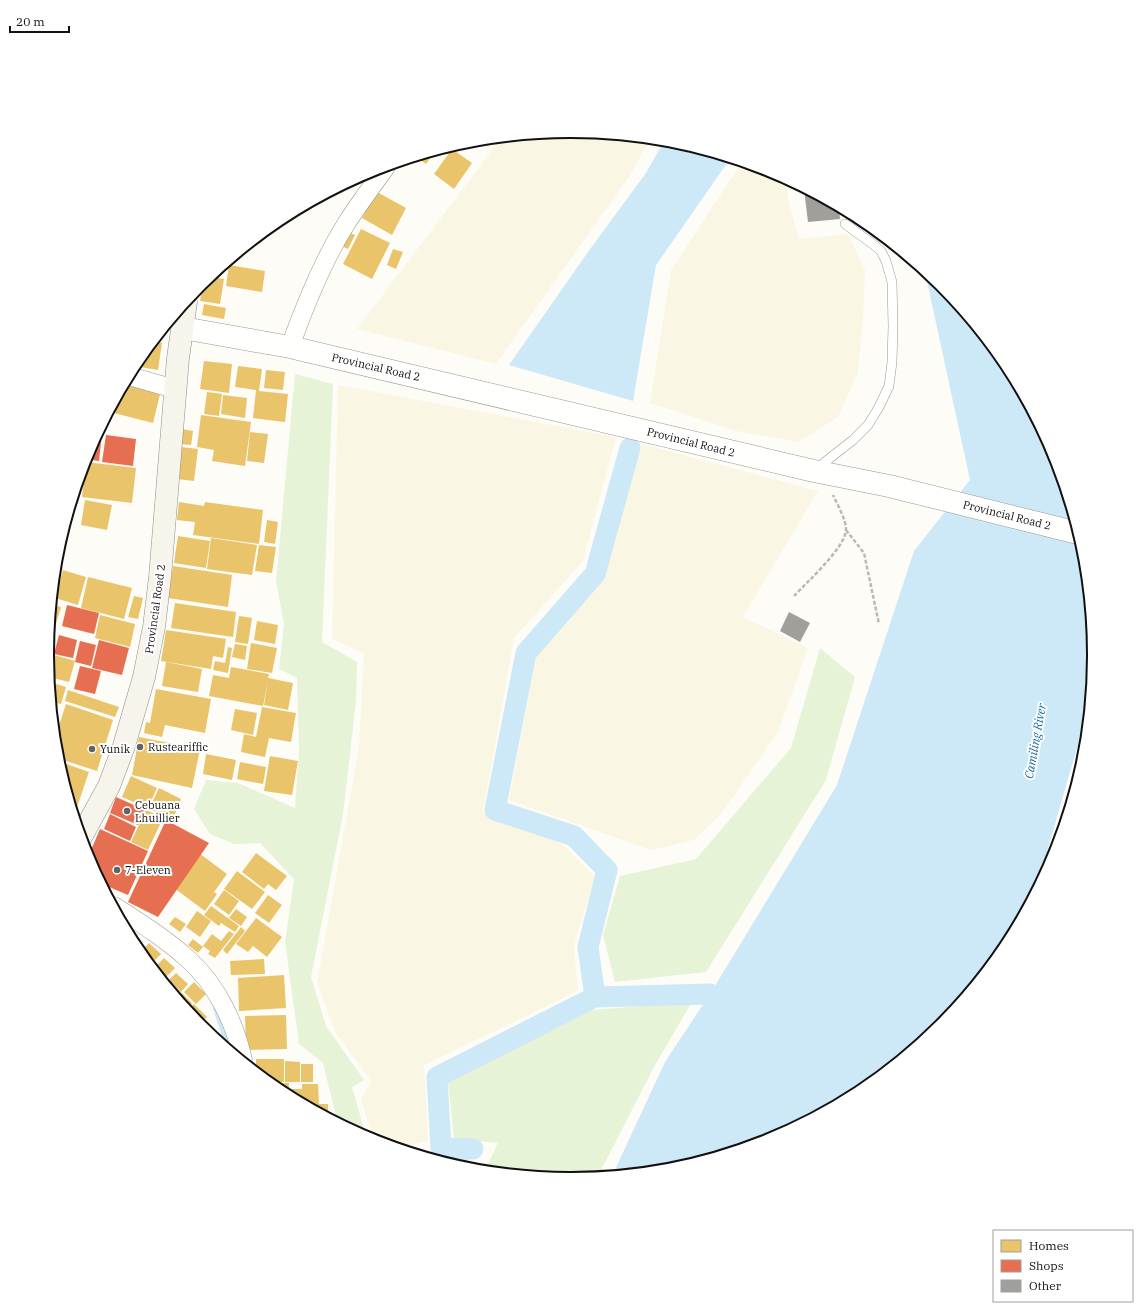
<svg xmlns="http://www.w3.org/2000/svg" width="1141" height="1310" viewBox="0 0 1141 1310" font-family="'IBM Plex Serif',serif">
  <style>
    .farmland { fill: #f9f7e4 }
    .green { fill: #e7f3d7 }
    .water { fill: #cde8f7 }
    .homes { fill: #e9c46a }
    .shops { fill: #e76f51 }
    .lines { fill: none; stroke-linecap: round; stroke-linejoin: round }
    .stream { stroke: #cde8f7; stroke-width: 6 }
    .canal { stroke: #cde8f7; stroke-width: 21 }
    .building { fill: #a19f9c }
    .service-casing { stroke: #979795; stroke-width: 10 }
    .minor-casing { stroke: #979795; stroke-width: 19 }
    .tertiary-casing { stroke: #979795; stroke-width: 23 }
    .secondary-casing { stroke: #8e8d8b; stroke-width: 23 }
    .path { stroke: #b9b9b8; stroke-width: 2.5; stroke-dasharray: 4 2; stroke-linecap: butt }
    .service { stroke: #fffffe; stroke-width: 9 }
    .minor { stroke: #fffffe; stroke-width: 18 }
    .tertiary { stroke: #fffffe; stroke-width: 22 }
    .secondary { stroke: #f6f4eb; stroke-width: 22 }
    .poi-dot { fill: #646362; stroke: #fff; stroke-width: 1.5 }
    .labels { text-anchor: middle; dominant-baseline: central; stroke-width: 4; stroke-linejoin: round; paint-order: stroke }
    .street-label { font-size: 11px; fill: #111; stroke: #fff }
    .poi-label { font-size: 11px; fill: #111; stroke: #fff; text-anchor: start }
    .water-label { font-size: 12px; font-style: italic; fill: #1768a6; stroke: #fff }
    .rim { fill: none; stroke: #111; stroke-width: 2 }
  </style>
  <rect width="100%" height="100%" fill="#fdfcf7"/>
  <path class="farmland" d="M571 132 650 139 631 174 496 364 357 329 501 138Z
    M742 162 771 171 785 179 789 203 799 239 848 234 865 270 863 319 858 373 838 417 799 442 736 431 650 403 671 270Z
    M338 385 616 437 583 561 514 638 483 812 562 844 595 877 574 946 578 991 424 1065 428 1141 399 1148 373 1139 361 1099 371 1081 335 1032 317 983 359 747 364 653 332 639Z
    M642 444 818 491 743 617 808 648 778 732 721 814 694 840 651 850 509 800 536 656 600 584Z"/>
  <path class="green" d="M295 374 333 384 322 642 357 662 356 701 343 814 311 977 326 1026 364 1080 352 1087 366 1136 337 1121 323 1063 299 1044 285 942 294 879 260 843 234 844 210 834 194 809 206 780 238 783 295 808 299 749 297 678 279 669 284 624 276 581Z
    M820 648 855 677 826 780 706 972 615 982 603 935 620 876 696 859 791 748Z
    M692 1002 655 1065 598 1176 570 1178 485 1170 498 1143 454 1139 448 1081 592 1010Z"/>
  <path class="water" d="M664 141 673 142 730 159 656 265 633 401 509 365 588 252 646 173Z
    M925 272 941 285 1006 364 1054 455 1084 553 1094 655 1089 706 1036 890 1006 946 941 1025 861 1090 771 1139 672 1168 613 1174 665 1062 710 994 837 785 914 551 970 480Z
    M473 1149 464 1167 432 1158Z"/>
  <path class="homes" d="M452 149 472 163 454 189 434 174Z
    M434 152 426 164 416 157Z
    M377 192 406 208 392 235 362 218Z
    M361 229 390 243 372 279 343 264Z
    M344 230 355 235 348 249 337 244Z
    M393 249 403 252 396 269 387 265Z
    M229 265 265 271 262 292 226 286Z
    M210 277 224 279 220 304 200 301 203 283Z
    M204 304 226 308 224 319 202 315Z
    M154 341 162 343 158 370 134 366Z
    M204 361 232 364 229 393 200 389Z
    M238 366 262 369 259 391 288 394 285 422 253 418 256 390 235 387Z
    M266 370 285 372 283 390 264 388Z
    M126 381 161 390 153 423 110 412Z
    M207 392 222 394 219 416 204 414Z
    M223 395 247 398 245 418 221 414Z
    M201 415 251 422 245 466 212 461 214 450 197 447Z
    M182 429 193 431 191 445 180 444Z
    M250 432 268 434 264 463 247 461Z
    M181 447 198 449 194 481 177 479Z
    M86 462 136 468 132 503 82 497Z
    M82 469 81 489H77Z
    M85 500 112 505 107 530 81 525Z
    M179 502 204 506 205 502 263 510 259 544 193 535 195 522 177 520Z
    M267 520 278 522 275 544 264 542Z
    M178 536 210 541 206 568 174 563Z
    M211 538 257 545 252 575 207 569Z
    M259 545 276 547 272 573 255 571Z
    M173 566 232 575 228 607 168 598Z
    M63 570 86 577 78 605 55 598Z
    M88 577 132 588 124 619 81 608Z
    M134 596 143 598 138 619 128 617Z
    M175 603 236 612 233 637 171 628Z
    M52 605 61 607 50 644H48Z
    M100 615 135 624 130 647 95 638Z
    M239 616 252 618 248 644 235 642Z
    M257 621 278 625 275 644 254 640Z
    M166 630 226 639 223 658 213 656 211 669 161 661Z
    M251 643 277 648 272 673 247 669Z
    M235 644 247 646 245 660 232 657Z
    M228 647 232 648 228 673 213 670 215 661 225 663Z
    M47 653 75 661 69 682 49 677Z
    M166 662 202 669 198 692 162 686Z
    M231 667 269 674 268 678 293 683 288 710 264 705 268 681 263 706 209 696 213 675 229 678Z
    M50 682 66 687 61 704 52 702Z
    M156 689 211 699 205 733 165 725 162 737 144 733 146 722 150 723Z
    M68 690 119 707 115 717 65 701Z
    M66 704 113 720 97 771 57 758 55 738Z
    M262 707 296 713 291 742 269 738 265 757 241 752 244 734 256 737Z
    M235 709 257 713 253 735 231 730Z
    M139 737 200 749 192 788 132 775Z
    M206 754 236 760 232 780 203 774Z
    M270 756 298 761 292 795 264 791Z
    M58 761 89 772 76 810 73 808Z
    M240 762 266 767 263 784 237 779Z
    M131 776 157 788 148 808 122 797Z
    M159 788 181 799 173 819 149 809Z
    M146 810 163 818 148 850 131 842Z
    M187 836 201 846 184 871 169 860Z
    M199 853 227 874 214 892 217 894 205 911 174 888Z
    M256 853 287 876 276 890 268 884 264 889 242 872Z
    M168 861 183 872 172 886 158 875Z
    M237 871 265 892 252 909 224 889Z
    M224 890 239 901 229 915 214 904Z
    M268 895 282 905 269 923 255 913Z
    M211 906 239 926 235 932 221 923 219 926 204 915Z
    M236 909 247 917 241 926 229 918Z
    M197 911 211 921 200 937 186 927Z
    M175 917 186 924 180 932 169 924Z
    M256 918 282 937 267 957 253 946 248 952 236 944Z
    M241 927 245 931 227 954 223 950Z
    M229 931 234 934 215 958 208 954 210 951 203 946 212 934 221 941Z
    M193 939 203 947 198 953 188 945Z
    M149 943 161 954 151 964 140 952Z
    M164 958 175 968 163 980 154 968Z
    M264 959 265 974 231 975 230 961Z
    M176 973 188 984 181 992 169 980Z
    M284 975 286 1008 239 1011 238 978Z
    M167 980 181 993 177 997 165 982Z
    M194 982 206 994 196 1004 184 992Z
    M182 993 192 1003 187 1009 178 998Z
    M194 1004 207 1017 199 1024 188 1010Z
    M286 1015 287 1049 246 1050 245 1016Z
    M256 1059H284V1082H269L256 1071Z
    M285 1061 300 1062V1082H285Z
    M301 1064H313V1082H301Z
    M270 1083H289L288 1095 279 1090Z
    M302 1084H318L319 1104H328V1116L290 1096V1089H302Z"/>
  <path class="shops" d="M99 432 102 433 99 461 85 459Z
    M106 435 136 439 133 466 102 462Z
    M67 605 99 613 94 634 62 626Z
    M59 635 77 640 73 658 54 654Z
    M99 640 129 648 122 675 92 668Z
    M80 641 96 645 91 666 75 662Z
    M80 666 101 671 95 694 74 689Z
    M116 797 145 810 138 825 110 813Z
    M110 814 136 827 130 841 104 829Z
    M166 820 209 843 158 917 128 902Z
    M100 829 148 851 128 895 102 884 88 857Z"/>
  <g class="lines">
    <path class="stream" d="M216 1008 224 1033 227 1047"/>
    <path class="canal" d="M630 448 595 574 526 653 495 810 574 836 607 870 588 947 595 997 710 994
      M473 1149 441 1148 437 1077 595 997"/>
  </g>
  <path class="building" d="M804 189 839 208 840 219 808 222Z
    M789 612 810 623 800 642 780 631Z"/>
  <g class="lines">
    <defs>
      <path id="service" d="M816 469 853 440 868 425 879 407 889 386 892 362 893 326 892 282 886 261 881 251 874 245 845 224"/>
      <path id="minor" d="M290 347C305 305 322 262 346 224 358 205 372 186 386 167
        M129 376 175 389
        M114 906C139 922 166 939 188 959 217 985 235 1023 243 1060"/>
      <path id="tertiary" d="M183 328 290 347 814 471 889 486 1078 533"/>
      <path id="secondary" d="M81 837 109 786 124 746 144 677 154 627 160 577 178 358 186 302"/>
    </defs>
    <use href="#service" class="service-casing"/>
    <use href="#minor" class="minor-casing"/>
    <use href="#tertiary" class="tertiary-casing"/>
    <use href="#secondary" class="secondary-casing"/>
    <path class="path" d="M846 530 864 553 879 624
      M794 596C807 582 845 548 846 530 846 519 838 506 833 495"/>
    <use href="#service" class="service"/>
    <use href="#minor" class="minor"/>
    <use href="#tertiary" class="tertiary"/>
    <use href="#secondary" class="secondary"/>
  </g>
  <g class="poi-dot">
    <circle cx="140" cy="747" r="4"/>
    <circle cx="92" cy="749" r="4"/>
    <circle cx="127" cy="811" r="4"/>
    <circle cx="117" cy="870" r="4"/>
  </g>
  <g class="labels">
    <g class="street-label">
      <text transform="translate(376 367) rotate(13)">Provincial Road 2</text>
      <text transform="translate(691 442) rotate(14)">Provincial Road 2</text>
      <text transform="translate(1007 515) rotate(14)">Provincial Road 2</text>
      <text transform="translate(155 609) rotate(-82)">Provincial Road 2</text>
    </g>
    <g class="poi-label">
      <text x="148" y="747">Rusteariffic</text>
      <text x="100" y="749">Yunik</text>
      <text x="135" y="805">Cebuana<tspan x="135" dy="13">Lhuillier</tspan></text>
      <text x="125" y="870">7-Eleven</text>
    </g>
    <g class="water-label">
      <text transform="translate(1035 741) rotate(-80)">Camiling River</text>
    </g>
  </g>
  <path d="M0 0H1141V1310H0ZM570 138H571A516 516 0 0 1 1087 654V656A516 516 0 0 1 571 1172H570A516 516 0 0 1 54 656V654A516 516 0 0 1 570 138Z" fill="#fff" fill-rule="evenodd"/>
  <path class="rim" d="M570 138H571A516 516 0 0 1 1087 654V656A516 516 0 0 1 571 1172H570A516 516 0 0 1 54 656V654A516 516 0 0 1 570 138Z"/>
  <rect x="993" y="1230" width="140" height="72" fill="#ffffff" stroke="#a0a0a0"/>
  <rect x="1001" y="1240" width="20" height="12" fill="#e9c46a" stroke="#a0a0a0"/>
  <text x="1029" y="1250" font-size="12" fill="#111111">Homes</text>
  <rect x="1001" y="1260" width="20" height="12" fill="#e76f51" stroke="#a0a0a0"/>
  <text x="1029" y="1270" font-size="12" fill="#111111">Shops</text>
  <rect x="1001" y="1280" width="20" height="12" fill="#a19f9c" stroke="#a0a0a0"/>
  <text x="1029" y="1290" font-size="12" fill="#111111">Other</text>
  <path d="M10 26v6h59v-6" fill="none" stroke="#111111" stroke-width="2"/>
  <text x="16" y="26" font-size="12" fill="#111111" stroke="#ffffff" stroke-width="3" paint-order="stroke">20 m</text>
</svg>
